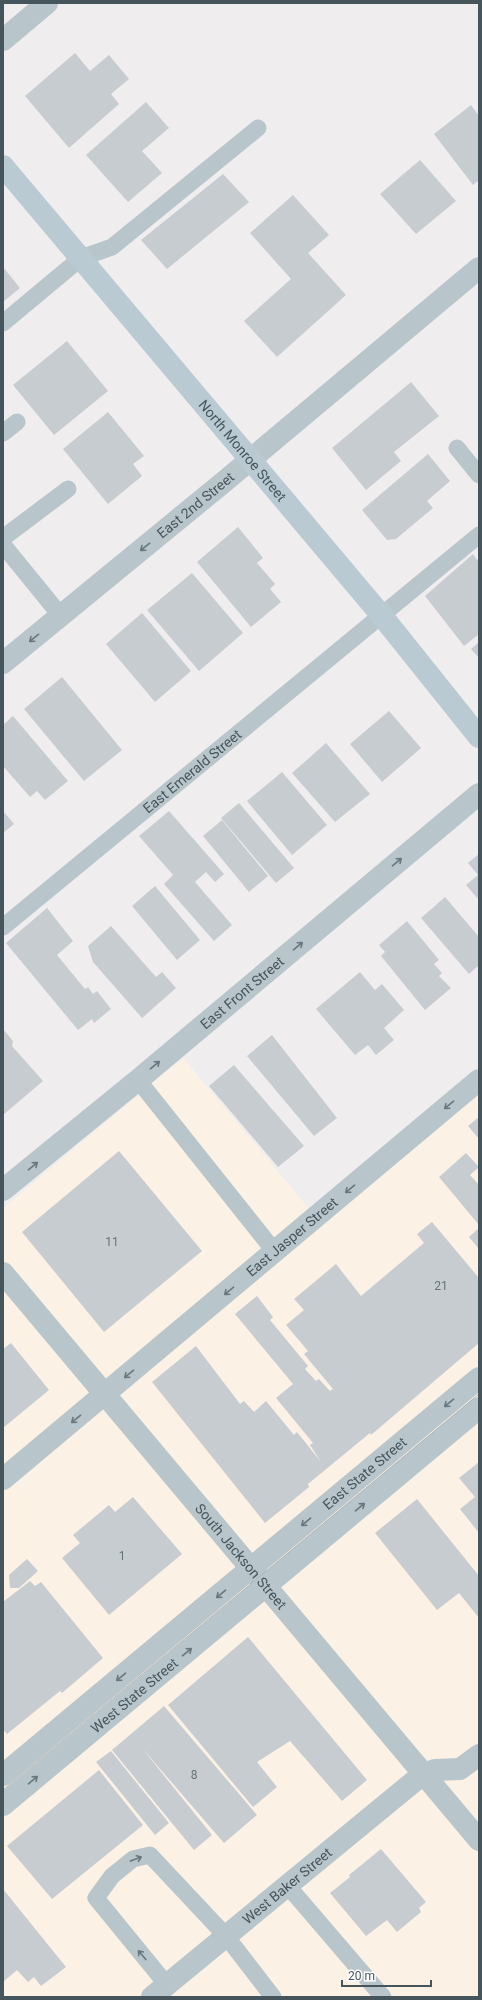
<svg xmlns="http://www.w3.org/2000/svg" width="482" height="2000" viewBox="0 0 482 2000" font-family="Roboto,sans-serif">
  <style>
    .commercial { fill: #fcf1e5 }
    .building { fill: #c7ccd0 }
    .lines { fill: none; stroke-linecap: round; stroke-linejoin: round }
    .lane { stroke: #b8c5cb; stroke-width: 17 }
    .street { stroke: #b8c5cb; stroke-width: 22 }
    .secondary { stroke: #bacad2; stroke-width: 22 }
    .tram { stroke: #afb4b8; stroke-width: 1 }
    .oneway { stroke: #68777d }
    .labels { text-anchor: middle; dominant-baseline: central; stroke-width: 3; stroke-linejoin: round; paint-order: stroke }
    .number-label { font-size: 12px; fill: #667378 }
    .street-label { font-size: 14px; fill: #45555b; stroke: #fff }
  </style>
  <rect width="100%" height="100%" fill="#f0edee"/>
  <path class="commercial" d="M183 1058 311 1211 479 1071V1997H3V1208Z"/>
  <path class="building" d="M75 53 90 71 109 55 129 79 111 94 119 104 69 148 25 96Z
    M146 102 169 128 142 151 162 173 128 202 86 155Z
    M471 105 479 116V180L473 185 434 134Z
    M420 160 456 201 416 234 380 194Z
    M223 174 249 202 167 269 141 240Z
    M293 195 329 235 308 253 346 295 277 357 244 321 291 279 250 233Z
    M3 267 20 288 3 302Z
    M67 341 108 391 54 435 13 385Z
    M411 382 439 416 394 452 401 461 366 490 332 448Z
    M108 412 144 456 133 464 142 476 108 504 63 449Z
    M428 454 450 481 427 501 433 508 396 539 387 540 362 510Z
    M238 527 263 558 257 563 275 584 270 589 281 602 251 627 197 562Z
    M473 554 477 560 479 558V634L464 646 425 596Z
    M192 573 243 633 199 671 147 610Z
    M142 613 191 671 155 702 106 644Z
    M479 642V658L471 649Z
    M62 677 122 750 84 781 24 709Z
    M389 711 421 748 382 782 350 744Z
    M13 716 68 781 45 800 37 791 30 797 3 766V725Z
    M326 743 370 794 335 822 292 773Z
    M282 772 327 825 292 855 247 801Z
    M239 803 294 868 276 883 221 818Z
    M3 811 14 824 3 833Z
    M169 811 224 874 215 882 206 872 195 882 232 925 214 941 164 884 173 875 139 836Z
    M222 820 268 876 249 892 203 836Z
    M479 854V900L466 885 478 875 468 863Z
    M155 886 200 940 177 960 132 906Z
    M445 897 479 937V965L469 974 421 918Z
    M47 908 73 941 57 955 85 989 88 987 93 994 97 991 111 1009 94 1023 92 1019 78 1030 6 943Z
    M407 921 439 960 434 964 442 973 439 976 451 988 425 1010 381 956 385 952 379 945Z
    M111 926 156 977 162 972 176 988 142 1018 93 962 88 946Z
    M360 972 375 990 382 984 404 1010 384 1028 394 1040 376 1055 368 1045 355 1055 316 1009Z
    M3 1029 13 1041 12 1046 43 1081 3 1115Z
    M272 1035 337 1118 314 1136 247 1056Z
    M234 1065 304 1146 278 1167 209 1086Z
    M479 1117V1139L468 1126Z
    M119 1151 202 1251 104 1332 22 1232Z
    M466 1153 479 1167 470 1175 479 1185V1225L439 1177Z
    M432 1222 479 1278V1343L371 1435 370 1433 308 1484 309 1487 265 1523 152 1382 196 1346 240 1404 244 1401 254 1412 266 1401 294 1435 297 1432 321 1462 310 1445 313 1443 276 1398 293 1384 235 1314 257 1296 273 1317 270 1320 308 1366 305 1369 316 1381 319 1379 330 1391 333 1389 304 1354 308 1351 286 1325 304 1310 294 1299 336 1264 361 1296 424 1243 417 1234Z
    M479 1228V1249L469 1237Z
    M11 1343 49 1390 3 1428V1349Z
    M479 1462V1533L460 1509 475 1497 459 1478Z
    M133 1497 182 1554 109 1615 62 1558 80 1543 73 1535 109 1505 115 1512Z
    M417 1499 479 1576V1618L459 1593 437 1610 375 1533Z
    M27 1559 38 1571 19 1588H10L9 1575Z
    M30 1581 35 1586 41 1582 103 1658 62 1693 60 1691 7 1734 3 1729V1602Z
    M248 1637 367 1780 342 1801 290 1741 257 1762 277 1787 253 1807 168 1705Z
    M164 1706 257 1815 224 1843 141 1747 212 1835 194 1850 112 1750Z
    M111 1751 169 1823 155 1835 96 1762Z
    M99 1770 143 1825 52 1899 7 1846Z
    M381 1849 426 1902 419 1908 421 1912 397 1932 387 1920 366 1936 330 1893 350 1877 349 1875Z
    M3 1889 66 1967 41 1986 34 1977 28 1982 17 1970 3 1982Z"/>
  <g class="lines">
    <g class="lane">
      <path d="M3 323 81 258 112 247 258 128"/>
      <path d="M3 433 17 422"/>
      <path d="M457 448 479 475"/>
      <path d="M3 538 68 489"/>
      <path d="M3 545 61 616"/>
      <path id="s1" d="M3 927 479 535"/>
      <path d="M138 1080 275 1252"/>
      <path d="M287 1885 383 1997"/>
      <path d="M167 1985 96 1898 112 1876 133 1859 150 1855 226 1936 273 1997"/>
    </g>
    <g class="street">
      <path d="M3 40 47 3"/>
      <path id="s2" d="M3 663 225 481 479 268"/>
      <path id="s3" d="M3 1190 138 1080 479 794"/>
      <path id="s4" d="M3 1273 479 1840"/>
      <path id="s5" d="M3 1479 479 1080"/>
      <path id="s6" d="M3 1775 479 1378"/>
      <path id="s7" d="M3 1805 479 1408"/>
      <path id="s8" d="M152 1997 423 1774 435 1770 460 1769 479 1755"/>
    </g>
    <path class="secondary" id="s9" d="M3 166 382 616 479 737"/>
    <path class="tram" d="M3 1790 479 1394"/>
  </g>
  <defs><path id="oneway-shaft" d="M-6 0H5M1.5-3L5.5 0L1.5 3" fill="none" stroke-width="1.6" stroke-linecap="round" stroke-linejoin="round"/></defs>
  <g class="oneway">
    <use href="#oneway-shaft" transform="translate(145 547) rotate(141)"/>
    <use href="#oneway-shaft" transform="translate(34 638) rotate(141)"/>
    <use href="#oneway-shaft" transform="translate(397 862) rotate(-40)"/>
    <use href="#oneway-shaft" transform="translate(298 946) rotate(-40)"/>
    <use href="#oneway-shaft" transform="translate(155 1065) rotate(-40)"/>
    <use href="#oneway-shaft" transform="translate(449 1105) rotate(140)"/>
    <use href="#oneway-shaft" transform="translate(33 1166) rotate(-39)"/>
    <use href="#oneway-shaft" transform="translate(350 1189) rotate(140)"/>
    <use href="#oneway-shaft" transform="translate(229 1291) rotate(140)"/>
    <use href="#oneway-shaft" transform="translate(129 1374) rotate(140)"/>
    <use href="#oneway-shaft" transform="translate(449 1403) rotate(140)"/>
    <use href="#oneway-shaft" transform="translate(76 1419) rotate(141)"/>
    <use href="#oneway-shaft" transform="translate(360 1507) rotate(-40)"/>
    <use href="#oneway-shaft" transform="translate(306 1522) rotate(140)"/>
    <use href="#oneway-shaft" transform="translate(221 1594) rotate(140)"/>
    <use href="#oneway-shaft" transform="translate(187 1652) rotate(-40)"/>
    <use href="#oneway-shaft" transform="translate(121 1677) rotate(140)"/>
    <use href="#oneway-shaft" transform="translate(33 1780) rotate(-40)"/>
    <use href="#oneway-shaft" transform="translate(136 1859) rotate(-20)"/>
    <use href="#oneway-shaft" transform="translate(142 1955) rotate(-130)"/>
  </g>
  <g class="labels">
    <g class="number-label">
      <text x="112" y="1242">11</text>
      <text x="441" y="1286">21</text>
      <text x="122" y="1556">1</text>
      <text x="194" y="1775">8</text>
    </g>
    <g class="street-label">
      <text stroke="none"><textPath href="#s9" startOffset="372">North Monroe Street</textPath></text>
      <text stroke="none"><textPath href="#s2" startOffset="249">East 2nd Street</textPath></text>
      <text stroke="none"><textPath href="#s1" startOffset="245">East Emerald Street</textPath></text>
      <text stroke="none"><textPath href="#s3" startOffset="310">East Front Street</textPath></text>
      <text stroke="none"><textPath href="#s5" startOffset="377">East Jasper Street</textPath></text>
      <text stroke="none"><textPath href="#s6" startOffset="471">East State Street</textPath></text>
      <text stroke="none"><textPath href="#s4" startOffset="370">South Jackson Street</textPath></text>
      <text stroke="none"><textPath href="#s7" startOffset="171">West State Street</textPath></text>
      <text stroke="none"><textPath href="#s8" startOffset="175">West Baker Street</textPath></text>
    </g>
  </g>
  <rect width="482" height="2000" fill="none" stroke="#45555b" stroke-width="8"/>
  <path d="M342 1980v6h89v-6" fill="none" stroke="#45555b" stroke-width="2"/>
  <text x="348" y="1980" font-size="12" fill="#45555b" stroke="#ffffff" stroke-width="3" paint-order="stroke">20 m</text>
</svg>
